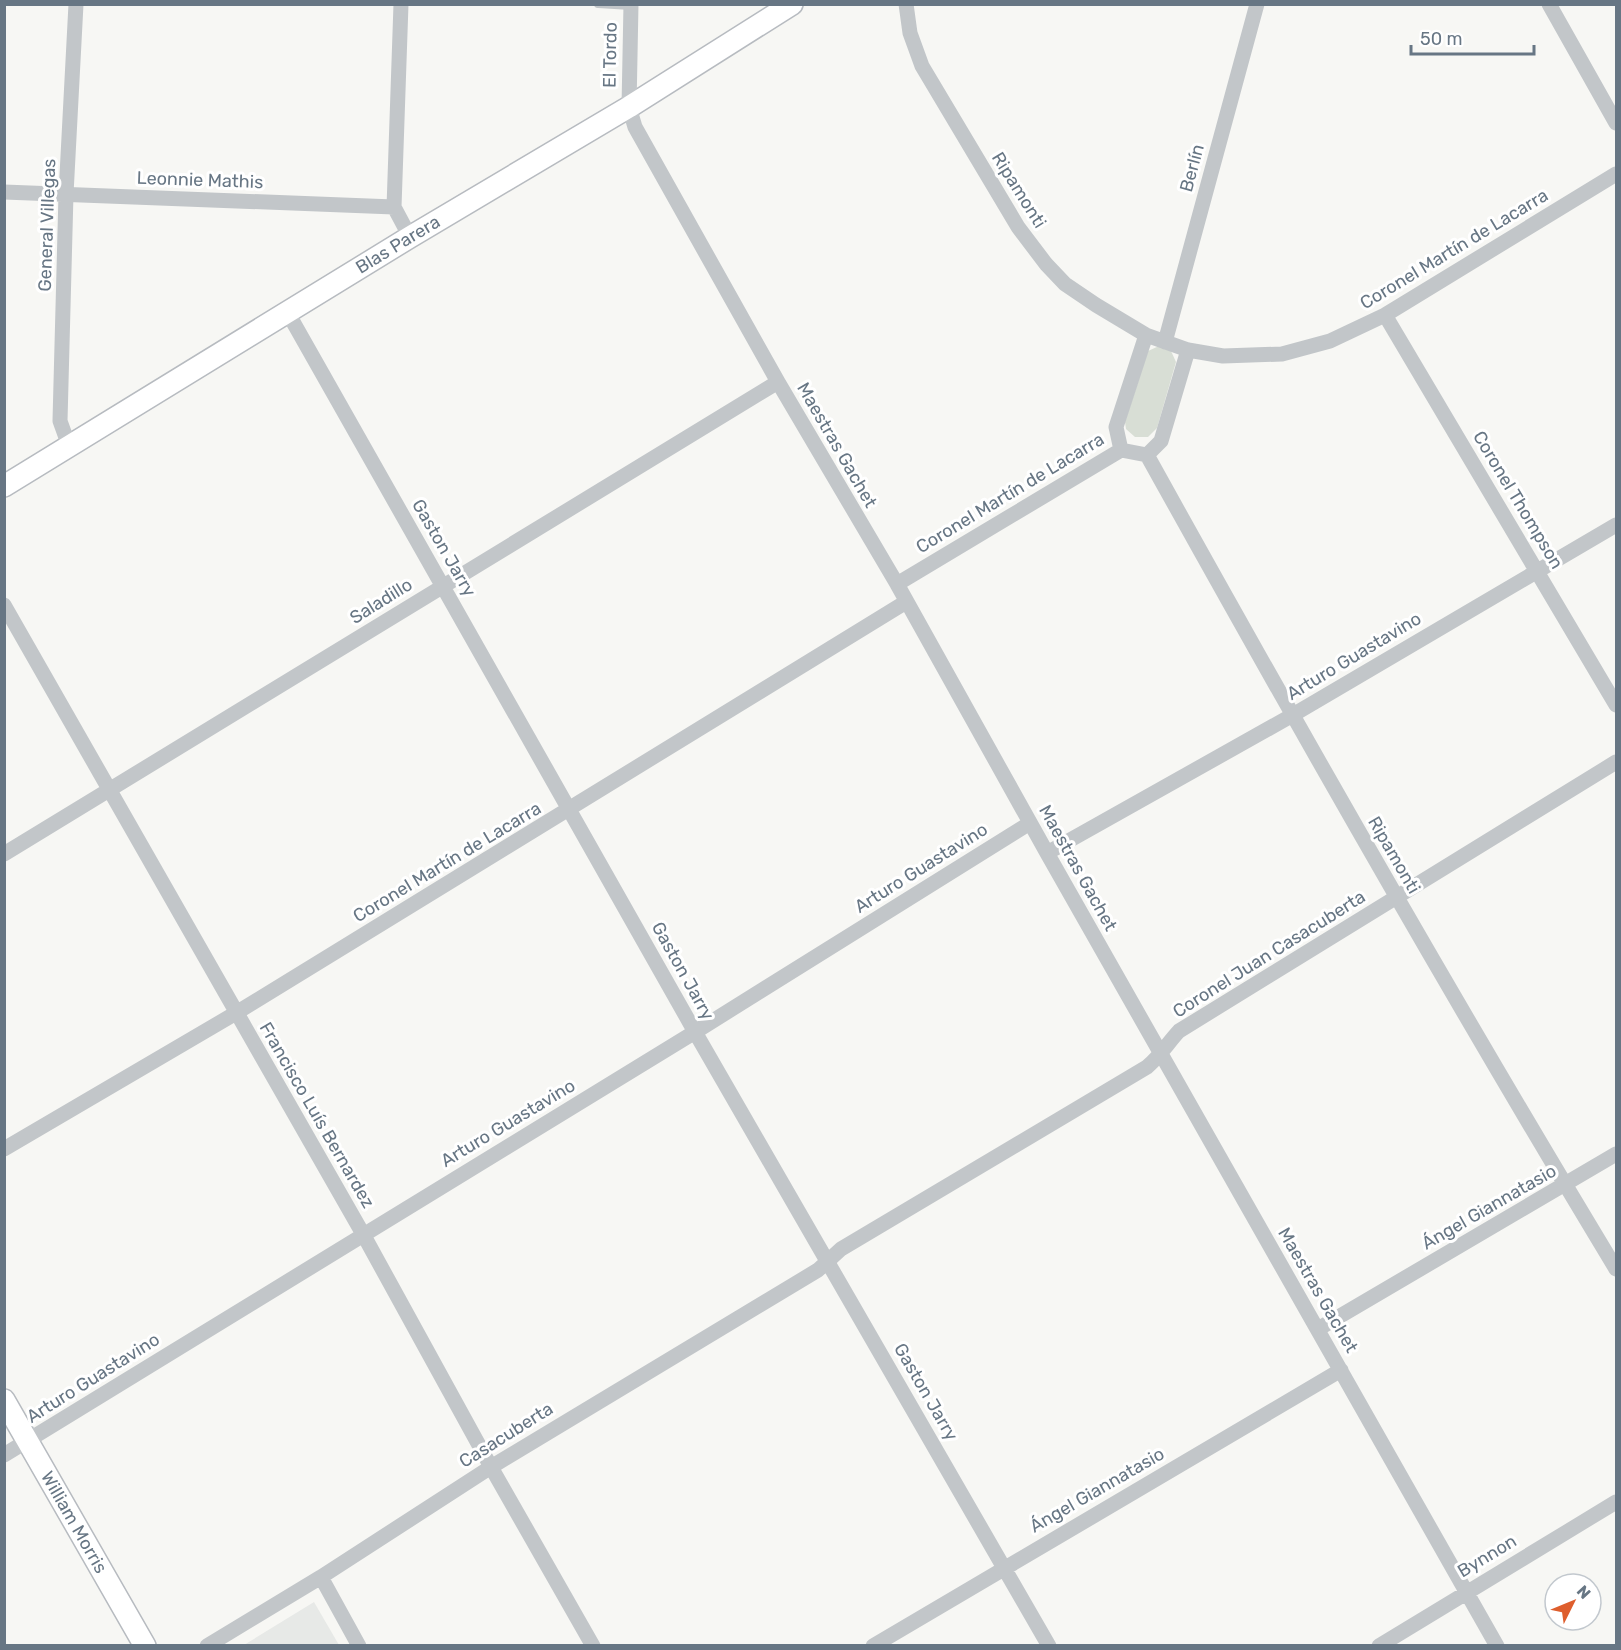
<svg xmlns="http://www.w3.org/2000/svg" width="1621" height="1650" viewBox="0 0 1621 1650" font-family="Rubik,sans-serif">
  <style>
    .built { fill: #e7e9e7 }
    .green { fill: #d8ded5 }
    .lines { fill: none; stroke-linecap: round; stroke-linejoin: round }
    .secondary-casing { stroke: #b7bbc0; stroke-width: 24 }
    .lane { stroke: #c2c6c9; stroke-width: 8 }
    .street { stroke: #c2c6c9; stroke-width: 15 }
    .secondary { stroke: #fff; stroke-width: 21 }
    .labels { text-anchor: middle; dominant-baseline: central; stroke-width: 6; stroke-linejoin: round; paint-order: stroke }
    .street-label { font-size: 18px; fill: #677684; stroke: #fff }
  </style>
  <rect width="100%" height="100%" fill="#f7f7f4"/>
  <path class="built" d="M314 1602 339 1645H244Z"/>
  <path class="green" d="M1159 346 1171 351 1176 362 1157 428 1148 437H1135L1126 429 1125 422 1148 351Z"/>
  <g class="lines">
    <defs>
      <g id="secondary">
        <path id="s1" d="M4 486 410 237 629 107 792 4"/>
        <path id="s2" d="M4 1400 145 1646"/>
      </g>
    </defs>
    <use href="#secondary" class="secondary-casing"/>
    <path class="lane" d="M598 4 631 6"/>
    <path class="street" d="M401 4 394 207 410 237
      M631 4 629 107 635 127 778 382 897 584 1047 853 1497 1646
      M906 4 910 33 922 66 1018 227 1046 264 1065 284 1096 305 1146 335 1188 350 1223 356 1282 354 1330 341 1385 315 1616 174
      M1549 4 1616 123
      M4 192 394 207
      M288 313 695 1032 1049 1646
      M1385 315 1616 705
      M1165 342 1257 4
      M69 446 60 421 66 194 76 4
      M1121 450 1116 427 1146 335
      M1147 455C1299 729 1454 1001 1616 1269
      M1147 455 1161 441 1188 350
      M897 584 1121 450 1147 455
      M4 605 363 1234 491 1467 593 1646
      M1047 853 1291 716 1616 525
      M4 854 778 382
      M4 1149 236 1013 906 602
      M1318 1329 1616 1154
      M4 1455 695 1032 1030 823
      M321 1577 359 1646
      M207 1646 321 1577 491 1467 818 1270 841 1249 1147 1067C1161 1055 1167 1044 1179 1031L1616 762
      M873 1646 1341 1370
      M1379 1646 1616 1502"/>
    <use href="#secondary" class="secondary"/>
  </g>
  <g class="labels">
    <g class="street-label">
      <text transform="translate(610 55) rotate(-89)">El Tordo</text>
      <text transform="translate(1192 168) rotate(-75)">Berlín</text>
      <text transform="translate(200 180) rotate(2)">Leonnie Mathis</text>
      <text transform="translate(1019 190) rotate(58)">Ripamonti</text>
      <text transform="translate(47 225) rotate(-88)">General Villegas</text>
      <text stroke="none"><textPath href="#s1" startOffset="462">Blas Parera</textPath></text>
      <text transform="translate(1454 249) rotate(-31)">Coronel Martín de Lacarra</text>
      <text transform="translate(837 445) rotate(60)">Maestras Gachet</text>
      <text transform="translate(1010 493) rotate(-31)">Coronel Martín de Lacarra</text>
      <text transform="translate(1518 500) rotate(59)">Coronel Thompson</text>
      <text transform="translate(444 548) rotate(60)">Gaston Jarry</text>
      <text transform="translate(381 601) rotate(-32)">Saladillo</text>
      <text transform="translate(1354 656) rotate(-31)">Arturo Guastavino</text>
      <text transform="translate(1394 855) rotate(60)">Ripamonti</text>
      <text transform="translate(447 862) rotate(-31)">Coronel Martín de Lacarra</text>
      <text transform="translate(921 868) rotate(-32)">Arturo Guastavino</text>
      <text transform="translate(1078 868) rotate(61)">Maestras Gachet</text>
      <text transform="translate(1269 954) rotate(-32)">Coronel Juan Casacuberta</text>
      <text transform="translate(683 971) rotate(61)">Gaston Jarry</text>
      <text transform="translate(317 1115) rotate(60)">Francisco Luís Bernardez</text>
      <text transform="translate(508 1123) rotate(-31)">Arturo Guastavino</text>
      <text transform="translate(1489 1207) rotate(-30)">Ángel Giannatasio</text>
      <text transform="translate(1318 1290) rotate(60)">Maestras Gachet</text>
      <text transform="translate(93 1378) rotate(-32)">Arturo Guastavino</text>
      <text transform="translate(926 1392) rotate(60)">Gaston Jarry</text>
      <text transform="translate(506 1435) rotate(-32)">Casacuberta</text>
      <text transform="translate(1097 1490) rotate(-30)">Ángel Giannatasio</text>
      <text stroke="none"><textPath href="#s2" startOffset="141">William Morris</textPath></text>
      <text transform="translate(1487 1556) rotate(-31)">Bynnon</text>
    </g>
  </g>
  <rect width="1621" height="1650" fill="none" stroke="#677684" stroke-width="12"/>
  <g transform="translate(1573 1602) rotate(47)"><circle r="28" fill="#ffffff" stroke="#c2c8ce" stroke-width="1.5"/>
  <path d="M0-4.5L10 22L0 15L-10 22Z" fill="#de5e2d"/>
  <text y="-9" font-size="16" font-weight="bold" text-anchor="middle" fill="#677684">N</text>
  </g>
  <path d="M1411 45v9h123v-9" fill="none" stroke="#677684" stroke-width="3"/>
  <text x="1420" y="45" font-size="18" fill="#677684" stroke="#ffffff" stroke-width="4.5" paint-order="stroke">50 m</text>
</svg>
